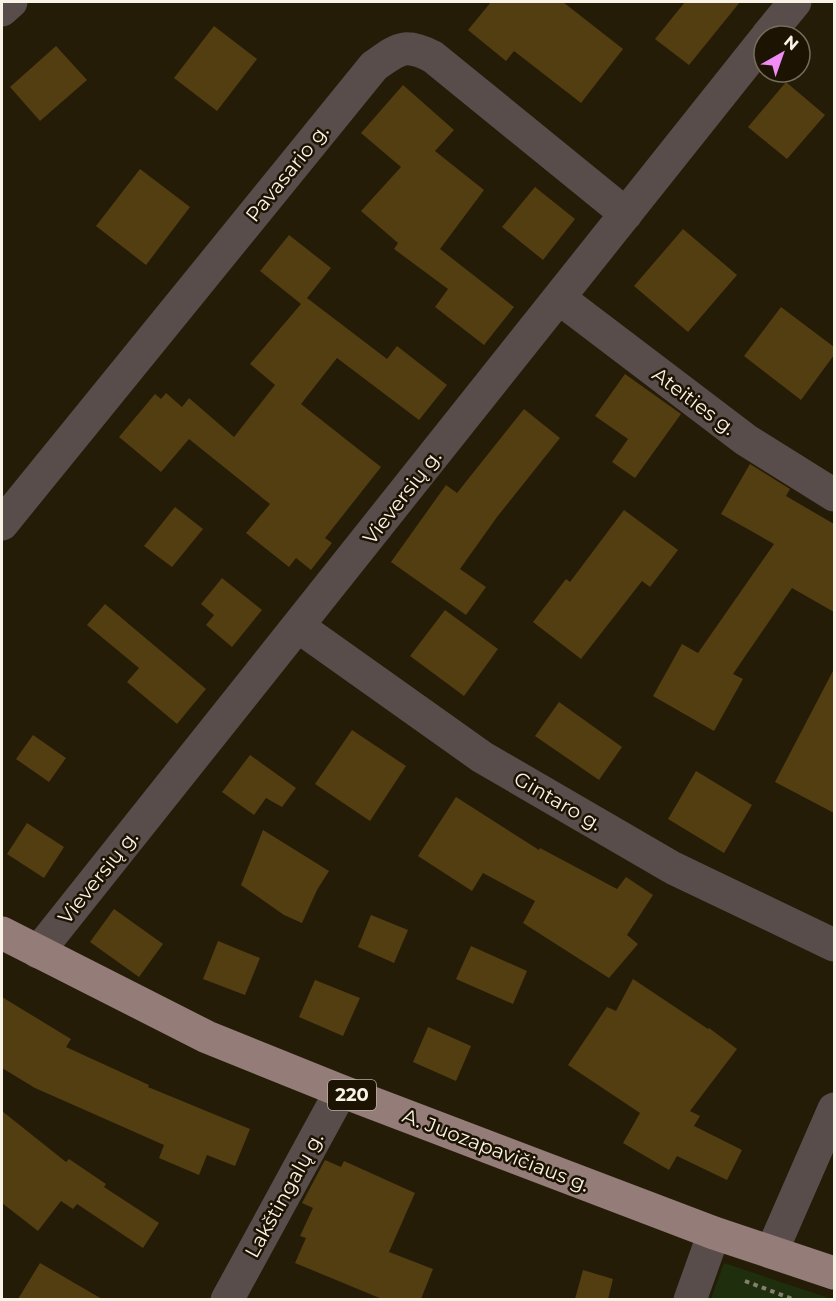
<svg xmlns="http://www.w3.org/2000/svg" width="836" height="1301" viewBox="0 0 836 1301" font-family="Montserrat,sans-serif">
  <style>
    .green { fill: #1f2e0c }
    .building { fill: #523e10 }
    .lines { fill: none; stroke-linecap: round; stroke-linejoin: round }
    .path { stroke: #877f6f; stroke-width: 4; stroke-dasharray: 4.5 4.5; stroke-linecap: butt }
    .street { stroke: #594d4b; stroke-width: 33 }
    .primary { stroke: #947c78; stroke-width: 33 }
    .labels { text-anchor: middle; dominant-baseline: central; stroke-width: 5; stroke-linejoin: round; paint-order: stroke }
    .shield { fill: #1c1302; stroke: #b7b0a2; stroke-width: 1.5 }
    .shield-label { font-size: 18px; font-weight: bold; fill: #f9f3e7 }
    .street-label { font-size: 20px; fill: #f9f3e7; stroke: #1c1302 }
  </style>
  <rect width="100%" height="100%" fill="#251c08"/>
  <path class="green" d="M724 1263 832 1299H711Z"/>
  <path class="building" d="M491 2H563L623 49 581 103 514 51 506 61 468 30Z
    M685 2H740L689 65 655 39Z
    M214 26 257 59 217 111 174 78Z
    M56 46 87 80 40 121 10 87Z
    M786 82 825 115 787 159 748 127Z
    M403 85 454 130 435 151 484 190 440 249 514 307 484 345 435 307 448 289 394 249 398 243 361 211 401 167 361 133Z
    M140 169 190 207 146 265 96 226Z
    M535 187 575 219 543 260 502 227Z
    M683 229 737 275 688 332 634 286Z
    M289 235 331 268 307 298 387 359 397 346 447 385 419 420 337 358 301 404 381 467 325 538 332 543 311 570 296 558 289 567 246 533 270 504 189 439 161 472 119 437 155 394 161 399 166 393 182 407 189 398 234 437 275 385 250 364 301 304 260 271Z
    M781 307 834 347V355L801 400 744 356Z
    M625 374 681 414 635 478 612 462 628 439 595 416Z
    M524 409 560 438 497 517 460 569 486 587 466 615 391 562 446 485 457 493Z
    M750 464 790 489 786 496 834 524V612L792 588 733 674 743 679 714 731 653 696 682 644 698 653 774 544 721 514Z
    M175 507 203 529 172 567 144 546Z
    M624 510 678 550 650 587 642 581 581 659 533 622 566 579 570 582Z
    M222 578 262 610 232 647 206 625 214 615 201 604Z
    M105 604 206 689 177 724 127 682 139 668 87 625Z
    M445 610 498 649 464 696 410 656Z
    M834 669V813L775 782Z
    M559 702 622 747 599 780 535 736Z
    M352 730 406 766 370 821 315 784Z
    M33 735 66 758 49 782 16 759Z
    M250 755 296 788 282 807 266 798 254 815 222 792Z
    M696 771 752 805 724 853 668 819Z
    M456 797 539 850 540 848 617 889 626 877 653 895 627 935 638 944 609 978 523 923 535 901 483 873 472 891 418 856Z
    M27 823 64 847 44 878 7 854Z
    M263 830 329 871 317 890 302 923 284 915 241 885Z
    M114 909 163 944 139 977 90 942Z
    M371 915 408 930 394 963 358 947Z
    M218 941 260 958 245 995 203 979Z
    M471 946 527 971 513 1004 456 979Z
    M633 979 708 1029 709 1028 737 1049 690 1111 700 1116 694 1126 742 1150 727 1180 677 1156 669 1170 623 1143 640 1113 568 1065 607 1007 616 1011Z
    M315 980 360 998 343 1036 299 1017Z
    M2 997 71 1039 66 1047 149 1085 148 1087 250 1129 235 1166 207 1155 199 1175 159 1158 164 1145 35 1088 2 1068Z
    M428 1027 471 1046 456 1081 413 1062Z
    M2 1111 66 1162 69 1159 106 1184 104 1187 159 1223 143 1248 77 1204 73 1209 61 1201 38 1231 2 1203Z
    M325 1160 341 1167 344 1161 415 1193 389 1252 433 1269 421 1299H382L295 1263 306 1238 300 1236 313 1208 302 1203Z
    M40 1263 102 1299H18Z
    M583 1270 613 1279 608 1299H575Z"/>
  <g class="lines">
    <path class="path" d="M745 1281 795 1300"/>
    <path class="street" d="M2 10 11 2
      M767 36 795 2
      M559 298 746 440 834 495
      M2 524 374 66C398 49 404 42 433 57L626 214
      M299 627 482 757 673 868 834 945
      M38 952 764 40
      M772 1251 834 1109
      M227 1300 341 1091
      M690 1300 714 1233"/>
    <path class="primary" d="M2 933 207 1037 341 1091 714 1233 834 1273"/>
  </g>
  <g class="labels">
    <rect class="shield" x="328" y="1080" width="48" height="30" rx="4.5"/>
    <g class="shield-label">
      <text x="352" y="1095">220</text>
    </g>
    <g class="street-label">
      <text transform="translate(287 173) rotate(-51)">Pavasario g.</text>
      <text transform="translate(694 401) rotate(37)">Ateities g.</text>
      <text transform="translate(402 497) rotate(-52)">Vieversių g.</text>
      <text transform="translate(558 801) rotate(30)">Gintaro g.</text>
      <text transform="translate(98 877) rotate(-51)">Vieversių g.</text>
      <text transform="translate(496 1150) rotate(21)">A. Juozapavičiaus g.</text>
      <text transform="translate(284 1195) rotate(-61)">Lakštingalų g.</text>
    </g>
  </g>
  <rect width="836" height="1301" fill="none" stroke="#f9f3e7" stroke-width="6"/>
  <g transform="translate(782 54) rotate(40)"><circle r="28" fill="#1c1302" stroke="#746d5e" stroke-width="1.5"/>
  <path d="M0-4.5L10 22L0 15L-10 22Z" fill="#f18bf5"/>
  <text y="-9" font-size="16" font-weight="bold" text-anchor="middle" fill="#f9f3e7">N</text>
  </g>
</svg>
